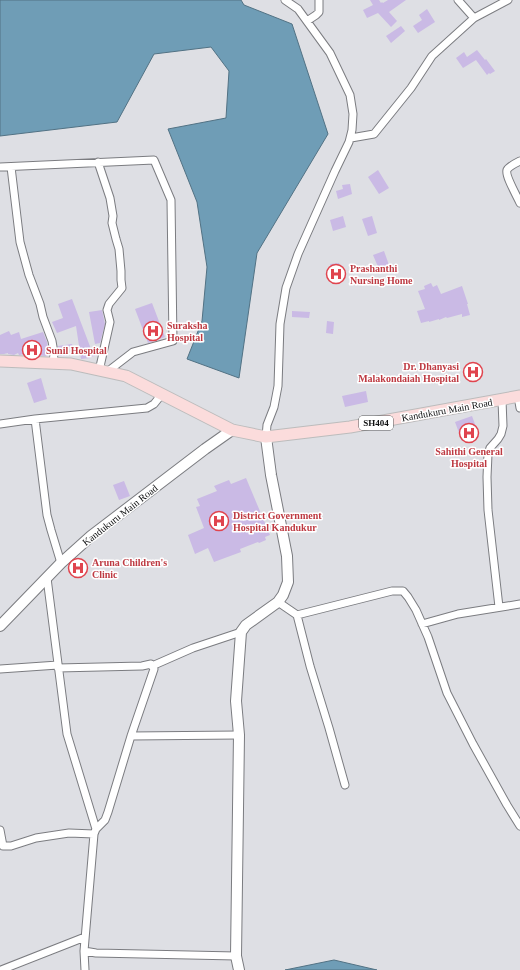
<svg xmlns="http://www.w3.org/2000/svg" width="520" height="970" viewBox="0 0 520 970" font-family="'Times New Roman',serif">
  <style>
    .water { fill: #6f9db6; stroke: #527284 }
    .building { fill: #cabae5 }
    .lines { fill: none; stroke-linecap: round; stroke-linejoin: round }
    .street-casing { stroke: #7b7c80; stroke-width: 9 }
    .secondary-casing { stroke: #7b7c80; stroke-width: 12 }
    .primary-casing { stroke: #bcbcbc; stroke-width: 13 }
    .street { stroke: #fff; stroke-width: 7 }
    .secondary { stroke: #fff; stroke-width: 10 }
    .primary { stroke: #fbdcdc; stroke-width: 11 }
    .labels { text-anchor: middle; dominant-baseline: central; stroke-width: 3; stroke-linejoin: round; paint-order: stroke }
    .shield { fill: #fff; stroke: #565758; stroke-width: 1 }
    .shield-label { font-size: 9px; font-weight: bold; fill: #0e0f10 }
    .health-label { font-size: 10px; font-weight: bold; fill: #be3a42; stroke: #fff; text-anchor: start }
    .street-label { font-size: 10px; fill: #0e0f10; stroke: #fff }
  </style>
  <rect width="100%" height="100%" fill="#dedfe4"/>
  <path class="water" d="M0 0H241L244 5 292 24 328 134 257 253 239 378 187 359 202 321 207 267 197 202 168 129 226 118 229 71 211 47 154 54 117 122 0 136Z
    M334 960 377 970H285Z"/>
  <path class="building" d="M370 0H379L381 3 382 2 383 3 388 0H406L389 12 397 21 391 27 378 13 367 18 363 10 373 5Z
    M427 9 435 22 418 33 413 26 422 20 419 15Z
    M401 26 405 31 391 43 386 36Z
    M477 50 485 60 486 59 495 71 490 74 489 73 487 75 476 60 463 68 456 58 464 52 467 57Z
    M378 170 389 188 379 194 368 177Z
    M350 184 352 194 338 199 336 191 343 189 342 185Z
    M343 216 346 227 333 231 330 220Z
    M372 216 377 233 368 236 362 219Z
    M384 251 389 265 379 269 373 255Z
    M339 263 340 270 343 269 344 280 332 282 330 264Z
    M431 283 433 287 437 285 441 294 462 286 468 304H467L470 315 462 317V314L447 318 446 317 439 320V319L429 322V321L421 323 417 311 425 309 418 291 425 289 424 286Z
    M72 299 91 349 99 347 98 355 90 357 91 358 81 359 76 326 57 333 52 322 63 318 58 304Z
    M152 303 165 337 148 343 135 309Z
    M102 310 105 324 100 343 95 344 89 312Z
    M292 311 310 312 309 318 292 317Z
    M327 321 334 322 333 334 326 333Z
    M9 331 11 335 19 332 21 339 43 332 47 342 49 355 45 356 32 355V354L28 355V353L20 355H19L18 353 14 355 8 354V353L4 354H0V335Z
    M72 344 73 347 66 349 67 356H59L58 346Z
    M475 363 478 376 470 378 467 364Z
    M41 378 47 399 34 403 27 383Z
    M366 391 368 402 345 407 342 396Z
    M472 416 479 435 462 441 455 422Z
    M246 478 270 535 265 537 266 540 259 543 258 542 240 549 241 552 214 562 208 548 195 554 188 535 204 528 196 507 200 506 197 499 217 491 214 486 229 480 231 484Z
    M124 481 130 496 119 500 113 485Z
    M80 559 84 570 76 573 72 562Z"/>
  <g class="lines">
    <defs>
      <path id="street" d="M458 0 474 18
        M307 21 316 15 319 12V0
        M351 138 374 134 411 88 432 56 474 18 508 0
        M520 161C516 163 509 166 507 170 505 176 517 196 520 203
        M98 162 110 198 113 216 112 223 116 239 119 249 121 271V280L122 288 109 304 107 310 110 322 99 371
        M0 167 154 160 171 200 173 341 133 352 107 372
        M11 167 20 242 29 275 40 304 43 317 52 341 54 353 53 364
        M518 396 520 408
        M35 419 47 515 51 530 61 563
        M0 424 35 419 147 408 154 404 162 394
        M266 437 267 425 274 407 278 386 280 324 286 288 298 254 335 171 349 142 352 130 353 114 350 95 330 53 298 9 285 0
        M47 578 67 734 96 829
        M278 602 297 615 310 666 329 728 345 785
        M499 607 488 510 487 477 488 454 490 448 498 439 501 434 503 426 502 400
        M297 615 392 591H403L408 597 416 610 428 637 447 693 473 744 507 805 520 826
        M422 624 458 614 520 604
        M152 666 193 648 241 632
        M58 668 142 666 151 664 154 669 131 736 108 812 105 820 96 829 94 834 84 951 96 953 236 956
        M0 669 58 665
        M131 736 239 735
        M0 830 3 846H11L36 838 69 833 94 834
        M84 951 85 970
        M1 970 85 937"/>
      <path id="secondary" d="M0 626 61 563 91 536 205 449 232 430
        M239 970 236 956 239 735 236 701 241 632 246 625 278 602 283 595 288 582 287 556 271 475 266 437"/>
      <path id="primary" d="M0 361 71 364 126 376 232 430 266 437 350 427 520 396"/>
    </defs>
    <use href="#street" class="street-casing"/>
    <use href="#secondary" class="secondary-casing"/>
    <use href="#primary" class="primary-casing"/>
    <use href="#street" class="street"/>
    <use href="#secondary" class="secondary"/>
    <use href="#primary" class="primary"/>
  </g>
  <defs>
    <symbol id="hospital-ring" viewBox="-11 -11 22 22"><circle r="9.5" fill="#fff" stroke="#e0444e" stroke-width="1.5"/><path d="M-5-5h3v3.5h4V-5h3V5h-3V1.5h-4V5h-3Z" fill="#e0444e"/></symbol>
  </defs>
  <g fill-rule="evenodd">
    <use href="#hospital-ring" x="325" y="263" width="22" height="22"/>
    <use href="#hospital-ring" x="142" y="320" width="22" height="22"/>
    <use href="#hospital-ring" x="21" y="339" width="22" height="22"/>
    <use href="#hospital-ring" x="462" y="361" width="22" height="22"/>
    <use href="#hospital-ring" x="458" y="422" width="22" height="22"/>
    <use href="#hospital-ring" x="208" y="510" width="22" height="22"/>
    <use href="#hospital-ring" x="67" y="557" width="22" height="22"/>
  </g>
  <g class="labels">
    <rect class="shield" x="359" y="416" width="34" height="14" rx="3"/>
    <g class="shield-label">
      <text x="376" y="423">SH404</text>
    </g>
    <g class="health-label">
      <text x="350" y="268">Prashanthi<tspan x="350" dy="12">Nursing Home</tspan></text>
      <text x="167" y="325">Suraksha<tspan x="167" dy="12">Hospital</tspan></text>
      <text x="46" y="350">Sunil Hospital</text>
      <text x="459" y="366" text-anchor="end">Dr. Dhanyasi<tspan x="459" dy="12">Malakondaiah Hospital</tspan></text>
      <text x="469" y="451" text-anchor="middle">Sahithi General<tspan x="469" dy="12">Hospital</tspan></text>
      <text x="233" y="515">District Government<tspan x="233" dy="12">Hospital Kandukur</tspan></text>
      <text x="92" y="562">Aruna Children's<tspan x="92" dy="12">Clinic</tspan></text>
    </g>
    <g class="street-label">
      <text transform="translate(447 410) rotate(-10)">Kandukuru Main Road</text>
      <text transform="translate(120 515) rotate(-38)">Kandukuru Main Road</text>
    </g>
  </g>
</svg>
